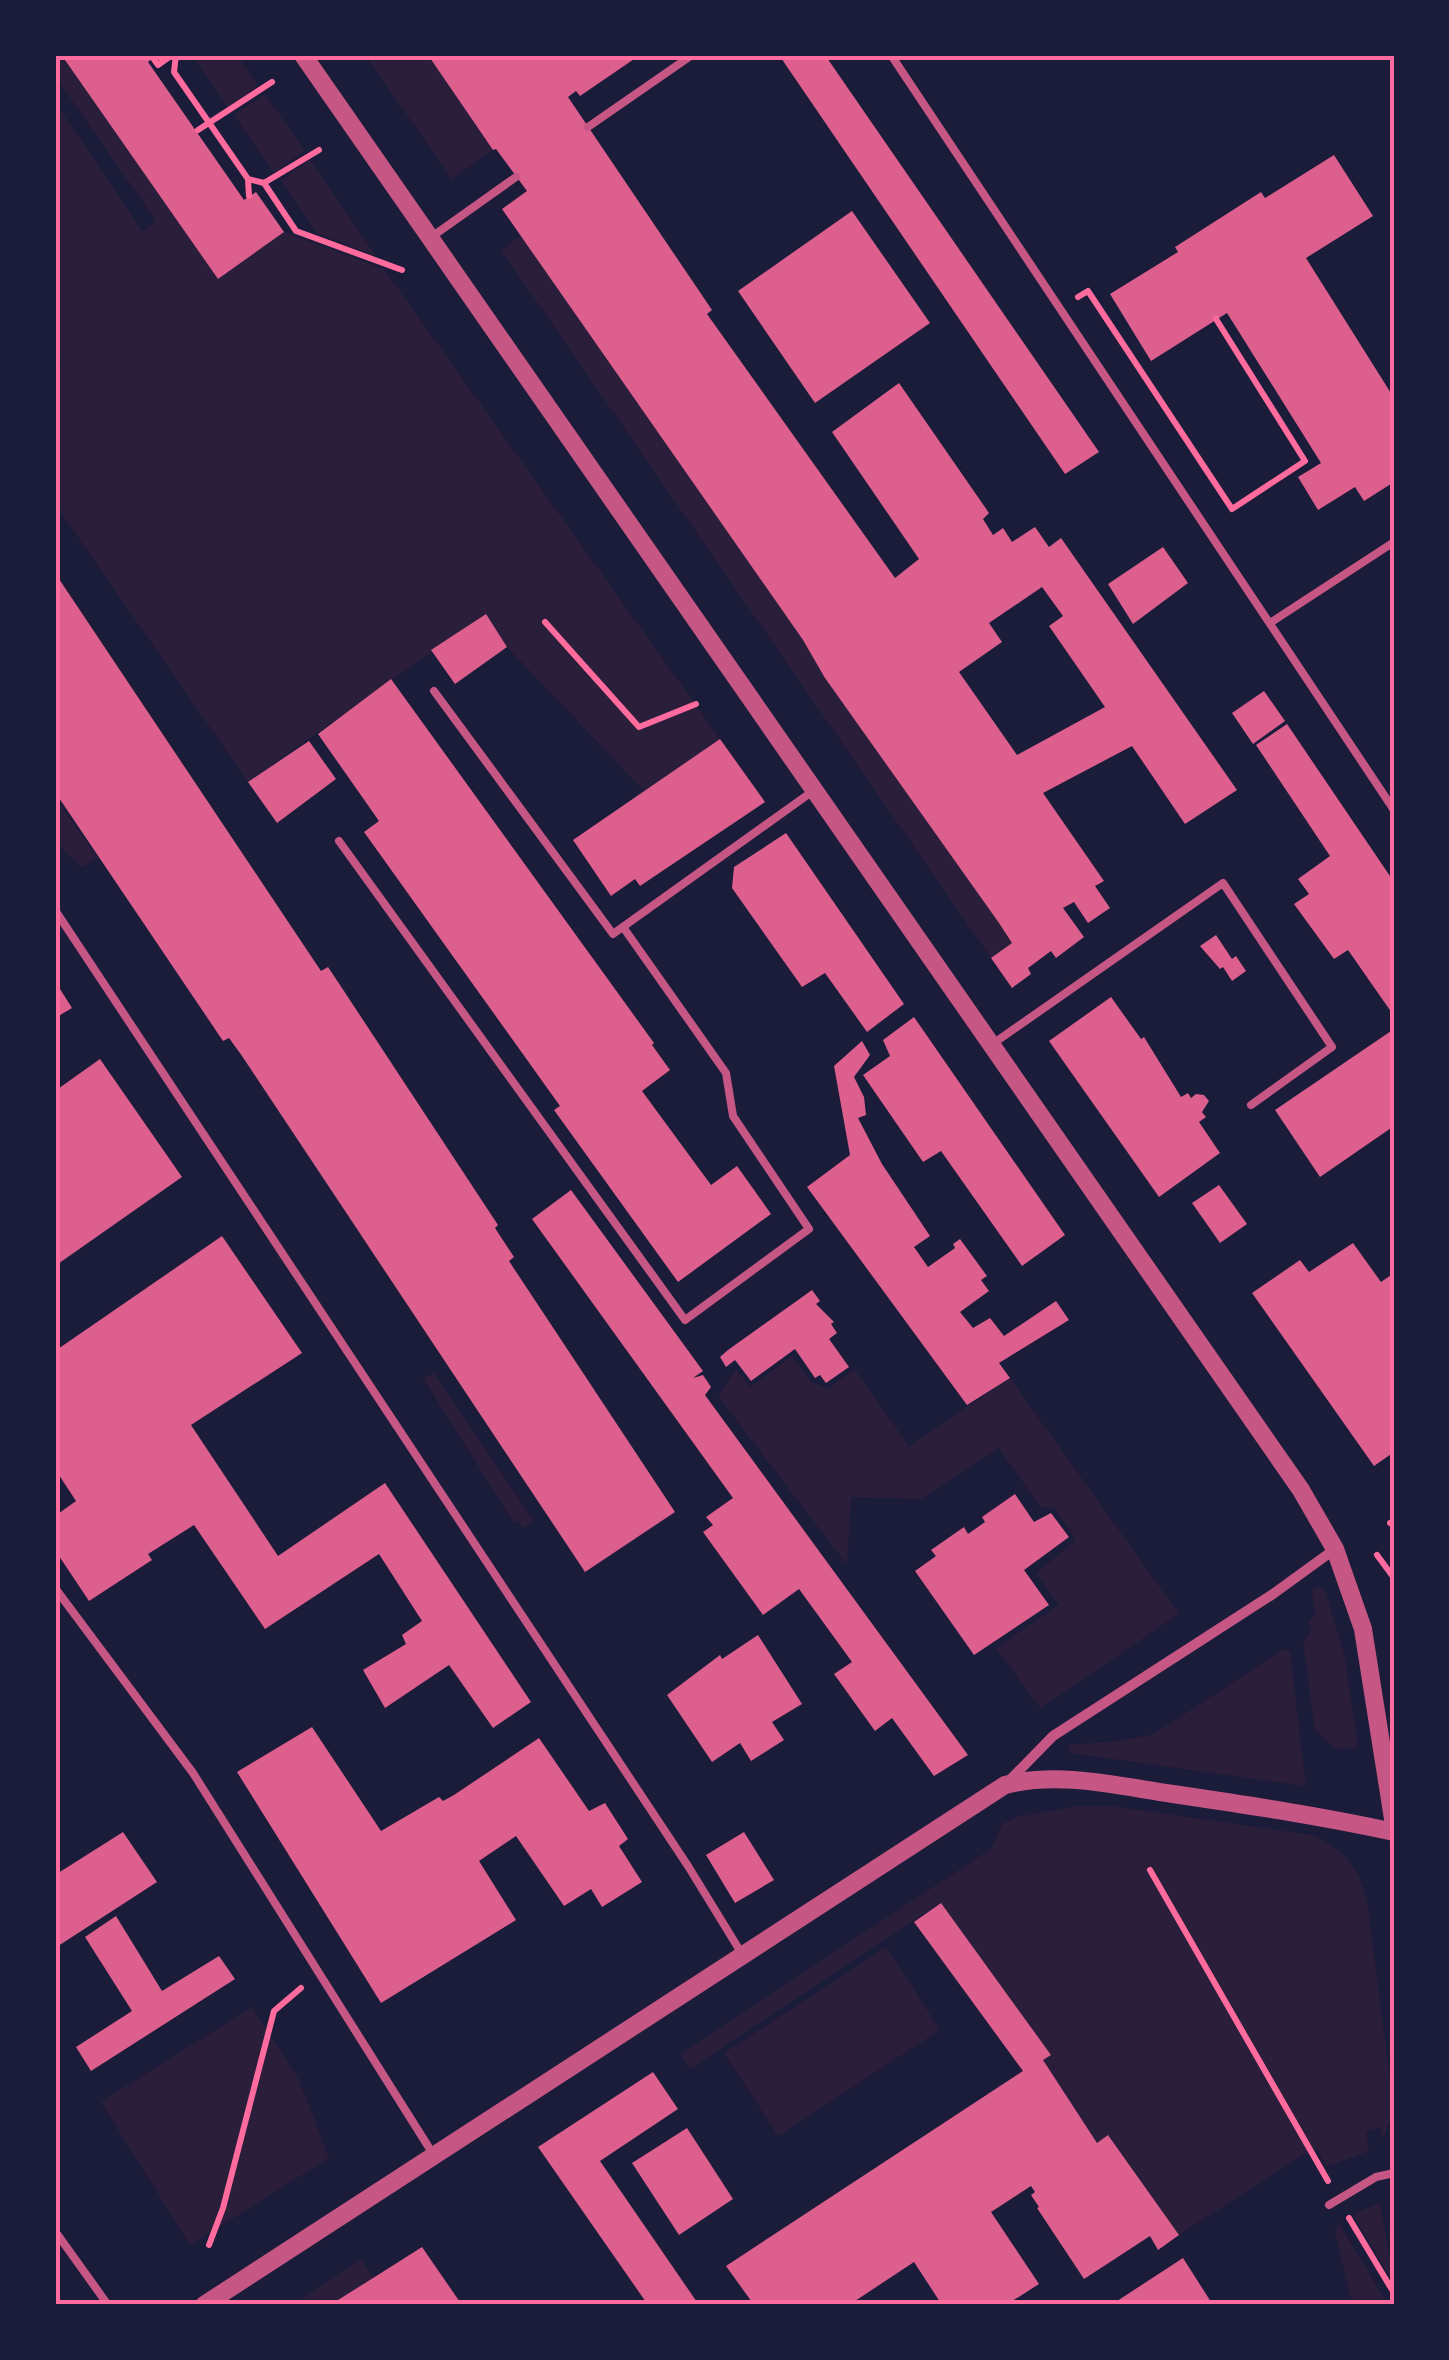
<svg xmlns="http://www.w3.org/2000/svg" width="1449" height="2360" viewBox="0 0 1449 2360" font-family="Inter,sans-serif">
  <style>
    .green { fill: #2a1e3b }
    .building { fill: #dd5f8e; fill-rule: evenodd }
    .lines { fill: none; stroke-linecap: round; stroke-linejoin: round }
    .path { stroke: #ff6b9d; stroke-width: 6 }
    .service { stroke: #c65784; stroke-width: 8 }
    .minor { stroke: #c65784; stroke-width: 10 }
    .tertiary { stroke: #c65784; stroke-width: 18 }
    .neatline { fill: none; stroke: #ff6b9d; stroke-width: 4 }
  </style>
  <rect width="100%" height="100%" fill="#1b1b3a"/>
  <path class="green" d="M192 55H237L258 86 228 107Z
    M365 55H428L493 150 452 179Z
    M65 60 218 278 284 232 384 269 720 739 644 791 507 647 485 614 248 782 55 504V374L61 364 55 322V102L142 231 156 221 55 76V67Z
    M265 94 305 151 274 173 234 115Z
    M310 160 376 256 317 233 281 181Z
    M521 236 803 640 825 677 999 923 1012 943 991 958 501 250Z
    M55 797 98 858 82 867 55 842Z
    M792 1356 811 1382 828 1389 854 1369 909 1446 1010 1378 1179 1614 1040 1708 996 1648 1059 1605 1036 1573 1076 1540 1054 1508 1040 1507 999 1448 921 1499 851 1497 847 1565 718 1396 736 1369 750 1387Z
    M434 1373 534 1521 523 1528 518 1521 514 1523 423 1378Z
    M1320 1587 1325 1590 1345 1658 1358 1748 1336 1749 1315 1731 1303 1641 1312 1630 1308 1621 1315 1616 1312 1590Z
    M1284 1649 1290 1652 1306 1786 1070 1753 1069 1745 1119 1741 1154 1734Z
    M1078 1806H1111L1312 1835C1344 1850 1359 1867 1367 1901L1394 2110 1383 2138 1380 2127 1366 2132 1369 2151 1326 2167 1317 2150 1301 2156 1179 2235 1109 2135 1097 2143 1043 2060 1050 2054 940 1903 690 2069 681 2054 992 1848 1002 1824 1017 1817Z
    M886 1947 940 2030 778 2136 724 2053Z
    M252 2007 299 2080 329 2158 190 2245 101 2102Z
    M1380 2203 1392 2273 1388 2274 1353 2214Z
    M1339 2223 1388 2305 1352 2304 1335 2232Z
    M361 2260 373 2278 330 2305H293Z"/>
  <path class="building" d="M72 55H157L148 62 244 200 256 192 284 232 218 279 65 60Z
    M428 55H640L580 96 576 91 568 97 712 310 707 314 895 578 919 559 832 432 899 383 989 513 983 519 993 535 1003 528 1012 542 1035 527 1049 547 1061 538 1237 790 1185 824 1132 746 1043 793 1104 881 1095 886 1110 908 1088 923 1074 902 1063 908 1084 937 1056 958 1051 951 1028 968 1031 974 1012 988 991 958 1012 943 999 923 825 678 803 640 502 209 527 191 496 149 493 150ZM1042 587 1063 616 1049 626 1105 707 1017 755 959 672 1002 642 989 623Z
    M779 55H825L1099 452 1065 474Z
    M1334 155 1373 216 1306 258 1394 398V482L1364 501 1355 487 1318 510 1298 477 1321 463 1227 313 1151 361 1110 294 1178 252 1175 247 1261 192 1265 198Z
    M852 211 930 323 815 403 738 291Z
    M1163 547 1188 583 1133 624 1108 584Z
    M55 573 321 971 328 967 342 988 498 1225 495 1228 514 1257 509 1261 675 1512 585 1572 242 1056 229 1038 223 1041 55 792Z
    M486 614 507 647 455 684 431 650Z
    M391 679 654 1043 652 1045 670 1070 642 1091 711 1185 737 1166 771 1214 678 1282 554 1110 560 1106 364 832 379 821 318 734Z
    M1264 691 1285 721 1253 744 1232 713Z
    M1287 724 1394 882V1016L1348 950 1334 959 1294 904 1309 894 1298 879 1330 856 1256 745Z
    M720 739 765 802 640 886 635 879 611 896 573 840Z
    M309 741 336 779 277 823 248 782Z
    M786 833 904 1004 867 1032 825 973 802 987 732 888 734 867Z
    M1216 935 1232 959 1236 956 1246 971 1232 981 1223 967 1220 969 1200 946Z
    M55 981 72 1008 55 1018Z
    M1111 997 1141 1039 1144 1037 1181 1097 1188 1093 1191 1098 1196 1094 1204 1095 1209 1101 1202 1112 1206 1117 1199 1122 1220 1153 1159 1197 1049 1041Z
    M914 1017 1065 1235 1022 1266 941 1151 923 1162 863 1075 890 1056 883 1040Z
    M1394 1029V1126L1320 1177 1275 1110Z
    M862 1041 870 1055 854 1077 864 1097 866 1115 858 1118 882 1164 930 1236 914 1247 928 1267 955 1248 953 1244 960 1239 987 1276 981 1280 989 1291 960 1312 973 1328 990 1318 1004 1336 1056 1301 1069 1320 999 1363 1010 1378 967 1405 807 1187 850 1155 834 1066Z
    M100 1059 182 1177 55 1266V1091Z
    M1219 1185 1247 1224 1220 1243 1192 1203Z
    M571 1190 703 1371 693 1378 703 1375 711 1387 705 1395 968 1755 934 1776 892 1718 875 1731 834 1674 852 1662 799 1589 763 1615 703 1532 713 1525 706 1517 733 1498 532 1219Z
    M222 1236 302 1353 191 1425 278 1556 385 1483 531 1702 493 1728 449 1665 385 1708 363 1670 406 1644 402 1635 422 1621 379 1554 265 1629 194 1525 148 1554 152 1560 89 1601 55 1550V1516L76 1501 55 1469V1351Z
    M1353 1243 1381 1282 1394 1273V1452L1374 1466 1252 1293 1300 1260 1309 1272Z
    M812 1290 820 1301 816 1304 834 1322 831 1324 837 1333 829 1339 849 1367 826 1383 820 1375 815 1378 795 1349 751 1381 735 1360 726 1367 720 1357 728 1350Z
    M1015 1494 1034 1522 1051 1513 1069 1537 1024 1570 1049 1605 974 1655 915 1571 936 1556 931 1550 964 1527 968 1534 985 1522 982 1517Z
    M758 1635 802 1704 772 1722 784 1740 751 1761 740 1743 712 1762 667 1695 720 1655 722 1659Z
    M312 1727 381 1831 439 1797 443 1801 454 1795 539 1738 589 1811 605 1803 628 1839 619 1846 642 1882 602 1907 591 1889 564 1906 516 1836 479 1861 516 1920 381 2003 237 1772Z
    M123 1832 157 1882 55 1948V1875Z
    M744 1832 774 1880 735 1903 706 1855Z
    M941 1903 1051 2055 1043 2060 1097 2143 1108 2135 1179 2235 1158 2250 1150 2236 1084 2279 1037 2208 1039 2207 1031 2195 1035 2192 1031 2186 991 2212 1039 2284 1006 2305H942L914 2262 849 2305H754L726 2266 1023 2071 914 1922Z
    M116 1916 162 1991 219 1956 235 1979 91 2071 76 2047 132 2011 85 1937Z
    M653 2072 678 2109 600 2161 699 2305H648L538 2147Z
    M687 2128 733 2199 679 2235 632 2163Z
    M422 2247 462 2305H330L381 2273Z
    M1183 2258 1213 2305H1111Z"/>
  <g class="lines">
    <path class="path" d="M176 55 174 72 248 179 264 183 296 231 402 270
      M153 58 158 65 172 55
      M198 130 272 82
      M248 179 249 196
      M264 183 319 150
      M1078 297 1088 291 1232 509 1305 461 1216 319
      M545 622 639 727 696 704
      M1390 1523 1394 1522
      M1377 1555 1394 1578
      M1150 1870 1328 2181
      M1349 2218 1394 2293
      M209 2245 223 2208 274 2011 301 1988"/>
    <path class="service" d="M891 55 1394 810
      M588 127 692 55
      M430 238 516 177
      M1270 623 1394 542
      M434 691 613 934 813 791
      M339 841 685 1320 809 1229 733 1116 726 1073 623 927
      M55 910 688 1866 742 1954
      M994 1043 1223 883 1332 1047 1251 1105
      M55 1588 193 1773 433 2154
      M1329 2205 1376 2177 1394 2173
      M55 2231 108 2305"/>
    <path class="minor" d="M1007 1783 1053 1736 1273 1594 1335 1549"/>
    <path class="tertiary" d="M303 55 1301 1490 1335 1549 1363 1629 1394 1825
      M204 2305 1005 1785C1060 1771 1118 1786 1173 1794 1247 1805 1321 1816 1394 1832"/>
  </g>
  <rect width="1449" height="2360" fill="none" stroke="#1b1b3a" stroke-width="115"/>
  <rect x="58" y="58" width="1334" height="2244" class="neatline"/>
</svg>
